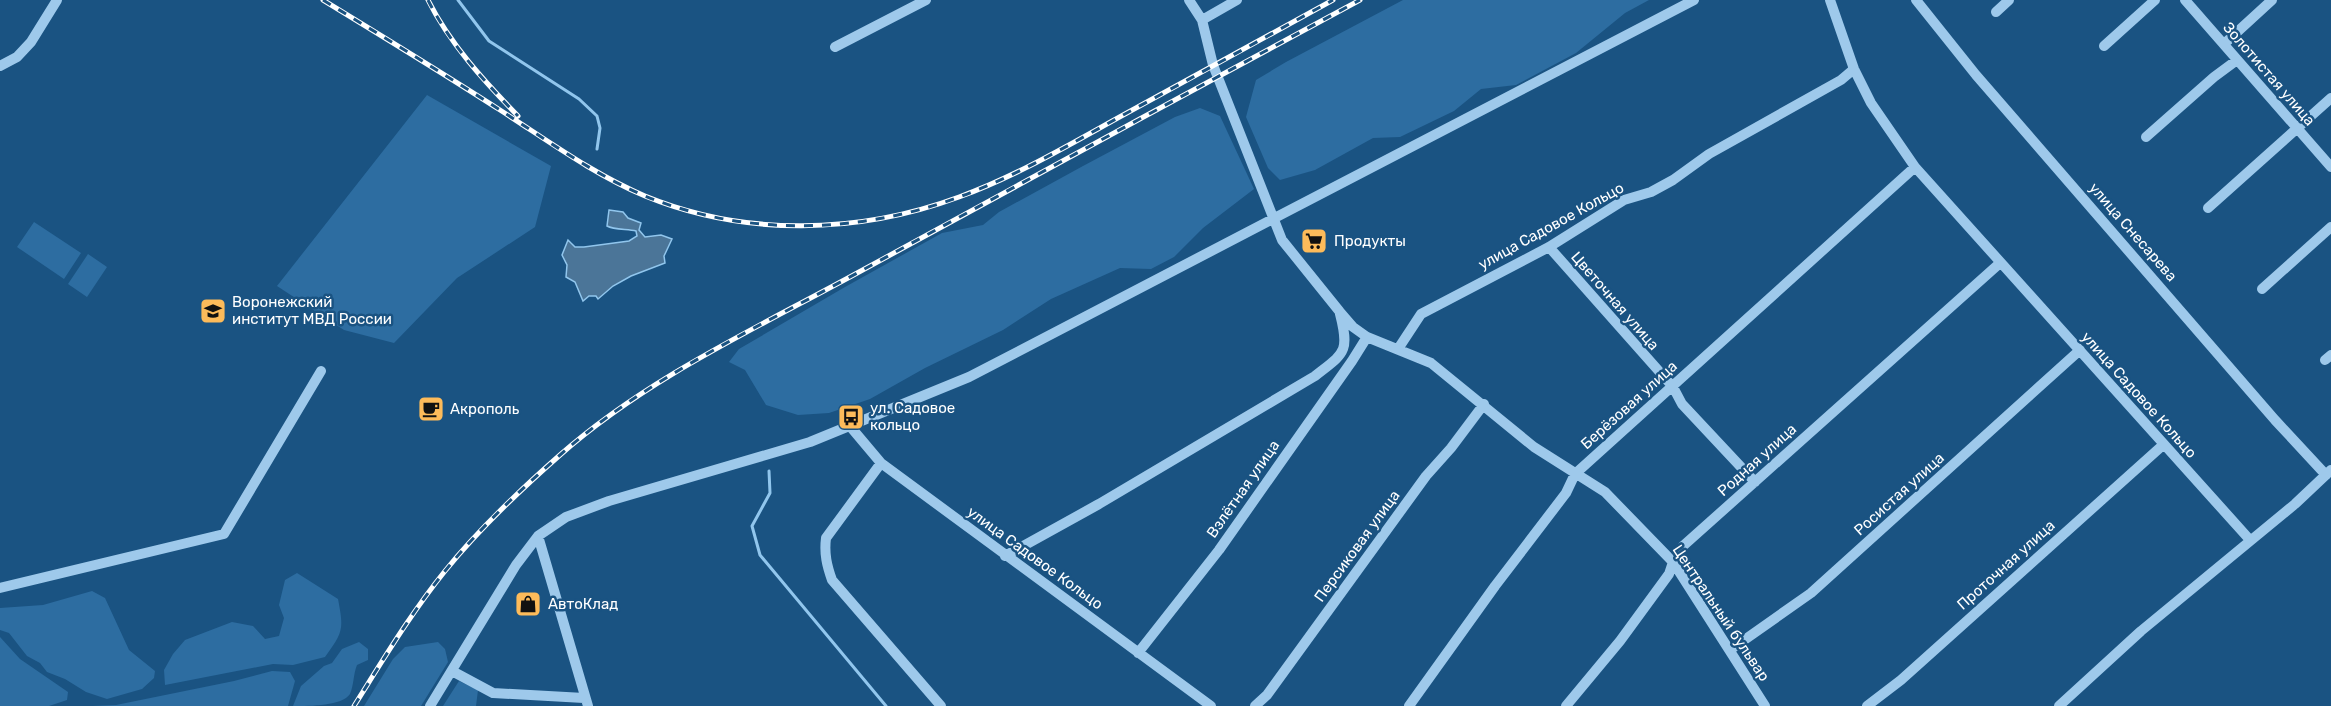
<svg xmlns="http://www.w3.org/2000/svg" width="2331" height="706" viewBox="0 0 2331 706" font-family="Rubik,sans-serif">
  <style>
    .green { fill: #2d6da1 }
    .water { fill: #4b7598; stroke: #91c6ed; stroke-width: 1.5 }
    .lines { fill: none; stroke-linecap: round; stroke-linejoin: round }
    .stream { stroke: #91c6ed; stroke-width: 3 }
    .minor { stroke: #9ec9eb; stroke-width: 10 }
    .rail-casing { stroke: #fff; stroke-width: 5 }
    .rail { stroke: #1a5382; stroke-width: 3; stroke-dasharray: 9; stroke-linecap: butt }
    .labels { text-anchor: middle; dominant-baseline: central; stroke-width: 5; stroke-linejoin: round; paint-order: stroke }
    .street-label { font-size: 15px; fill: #fff; stroke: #1a5382 }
    .poi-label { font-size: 15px; fill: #fff; stroke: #1a5382; text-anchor: start }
  </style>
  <rect width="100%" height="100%" fill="#1a5382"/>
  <path class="green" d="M1403 0H1649L1625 13 1576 53 1516 85 1481 89 1454 111 1400 137 1373 138 1315 170 1280 180 1268 168 1246 117 1256 80 1286 62Z
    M427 95 551 166 535 227 457 278 394 343 344 330 277 286Z
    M1200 108 1220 116 1254 189 1203 228 1174 257 1151 269 1120 268 1051 299 1003 330 925 368 870 399 829 413 798 415 766 405 745 370 729 362 739 349 845 287 942 233 983 225 999 212 1083 166 1175 117Z
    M34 222 81 253 64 279 17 247Z
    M88 254 107 267 87 297 68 284Z
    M297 573 338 599C344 630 343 632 325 657L293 665 273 664 165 685 164 670 173 654 185 640 232 622 253 626 265 639 279 636 284 618 279 605 285 580Z
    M92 591 105 598 129 650 155 671 154 678 142 689 107 699 86 692 65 679 47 672 40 663 27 656 9 633 0 630V608L43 605Z
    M0 637 20 659 68 692 67 700 49 706H0Z
    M359 642 368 649V660L357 665C353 675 354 685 350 694 342 706 311 706 293 706L301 686 324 666 332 663 342 649Z
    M438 642 445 649 448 662 421 706H364L393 659 405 647Z
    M272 671 290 672 295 681 288 706H92L116 705 234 681Z
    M459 681 478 690 476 706H443Z"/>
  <path class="water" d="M609 210 623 212 628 218 641 223 639 230 645 237 661 235 672 239 664 256 665 263 631 276 613 286 598 299 596 296H589L583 301 575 282 566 277 567 265 562 255 568 240 575 247H584L629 241 637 236 636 231C627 229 614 230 607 226Z"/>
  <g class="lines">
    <path class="stream" d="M458 0 489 41 579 99 597 116 600 128 597 149
      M769 471 770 493 752 526 760 555 886 706"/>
    <path class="minor" d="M1189 0 1202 20 1213 65 1282 240 1340 312 1353 327 1367 337 1431 363 1534 447 1605 492 1673 562 1765 706
      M1830 0 1854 69 1871 103 1915 167 2250 540
      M1916 0 1976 75 2275 420 2326 475
      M2185 0 2331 167
      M1996 12 2009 0
      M1202 20 1237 0
      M2224 44 2272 0
      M2104 46 2155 0
      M835 47 926 0
      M0 66 17 57 31 42 57 0
      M2146 137 2214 77 2237 60
      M2208 208 2331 98
      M1549 247 1673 387 1682 404 1755 482
      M2262 289 2331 227
      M1398 349 1421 314 1549 247 1624 200 1651 192 1673 180 1709 154 1841 80 1854 69
      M2325 360 2331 355
      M849 425 881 463 1211 706
      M881 463 826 538C824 554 827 566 832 580L941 706
      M538 536 588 706
      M1005 556 1099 504 1315 376C1344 353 1350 353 1340 314
      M0 588 224 534 321 371
      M1730 650 1811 593 2080 350
      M1138 653 1219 550 1352 361 1367 337
      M452 671 493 693 584 698
      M430 706 516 565 538 536 566 517 609 501 810 442 969 377 1694 0
      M1255 706 1267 695 1426 476 1451 448 1484 404
      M1409 706 1495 586 1566 493 1575 474 1915 167
      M1566 706 1620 641 1669 574 1673 562 1683 546 2000 263
      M1867 706 1901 680 2163 445
      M2059 706 2141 631 2295 504 2331 470"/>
    <defs>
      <path id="rail" d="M323 0C382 36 441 72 500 110 547 140 593 174 645 196 745 237 859 234 959 197 1017 176 1072 143 1125 114 1195 76 1264 38 1333 0
        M428 0C450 44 484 81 518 116
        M354 706C383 660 411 613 445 571 479 529 519 491 560 455 647 378 757 328 859 272 1025 181 1193 90 1360 0"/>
    </defs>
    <use href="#rail" class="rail-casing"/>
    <use href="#rail" class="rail"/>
  </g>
  <defs>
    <symbol id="supermarket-square" viewBox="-11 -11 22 22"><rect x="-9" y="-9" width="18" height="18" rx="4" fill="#fdbb5a" stroke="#1a5382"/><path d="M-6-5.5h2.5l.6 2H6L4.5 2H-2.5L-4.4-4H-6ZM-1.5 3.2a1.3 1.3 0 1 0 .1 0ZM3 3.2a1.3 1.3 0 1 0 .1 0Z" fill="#111"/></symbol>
    <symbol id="university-square" viewBox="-11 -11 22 22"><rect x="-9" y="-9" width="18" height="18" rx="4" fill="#fdbb5a" stroke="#1a5382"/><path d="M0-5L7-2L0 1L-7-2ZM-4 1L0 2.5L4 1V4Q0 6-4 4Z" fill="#111"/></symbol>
    <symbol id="cafe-square" viewBox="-11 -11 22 22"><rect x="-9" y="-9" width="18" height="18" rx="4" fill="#fdbb5a" stroke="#1a5382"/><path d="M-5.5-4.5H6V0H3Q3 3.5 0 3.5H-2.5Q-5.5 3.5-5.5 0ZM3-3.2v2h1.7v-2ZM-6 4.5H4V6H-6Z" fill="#111"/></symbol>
    <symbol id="bus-square" viewBox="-11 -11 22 22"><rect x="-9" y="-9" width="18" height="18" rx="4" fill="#fdbb5a" stroke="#1a5382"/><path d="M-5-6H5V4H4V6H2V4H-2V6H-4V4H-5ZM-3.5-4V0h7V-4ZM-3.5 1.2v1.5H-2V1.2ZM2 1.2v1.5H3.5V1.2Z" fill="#111"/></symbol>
    <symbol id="shop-square" viewBox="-11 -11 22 22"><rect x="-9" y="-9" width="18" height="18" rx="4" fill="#fdbb5a" stroke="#1a5382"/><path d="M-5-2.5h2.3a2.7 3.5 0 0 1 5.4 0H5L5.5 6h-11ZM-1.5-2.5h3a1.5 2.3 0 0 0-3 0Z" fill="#111"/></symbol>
  </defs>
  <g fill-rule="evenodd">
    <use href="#supermarket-square" x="1299" y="226" width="30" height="30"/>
    <use href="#university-square" x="198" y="296" width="30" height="30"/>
    <use href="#cafe-square" x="416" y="394" width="30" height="30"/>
    <use href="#bus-square" x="836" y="402" width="30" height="30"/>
    <use href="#shop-square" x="513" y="589" width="30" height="30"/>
  </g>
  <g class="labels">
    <g class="street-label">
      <text transform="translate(2269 74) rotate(49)">Золотистая улица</text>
      <text transform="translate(1551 226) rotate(-29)">улица Садовое Кольцо</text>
      <text transform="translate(2133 232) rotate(49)">улица Снесарева</text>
      <text transform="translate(1615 301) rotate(49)">Цветочная улица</text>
      <text transform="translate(2139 395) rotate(48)">улица Садовое Кольцо</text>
      <text transform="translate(1629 405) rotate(-42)">Берёзовая улица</text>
      <text transform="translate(1757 460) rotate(-42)">Родная улица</text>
      <text transform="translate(1243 489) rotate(-55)">Взлётная улица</text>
      <text transform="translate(1899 494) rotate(-42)">Росистая улица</text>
      <text transform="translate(1357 546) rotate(-54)">Персиковая улица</text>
      <text transform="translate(1035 558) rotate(36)">улица Садовое Кольцо</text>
      <text transform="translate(2006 565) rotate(-42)">Проточная улица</text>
      <text transform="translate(1721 613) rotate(56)">Центральный бульвар</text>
    </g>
    <g class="poi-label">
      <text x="1334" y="241">Продукты</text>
      <text x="232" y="302">Воронежский<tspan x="232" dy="17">институт МВД России</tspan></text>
      <text x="870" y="408">ул. Садовое<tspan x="870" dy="17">кольцо</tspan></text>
      <text x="450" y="409">Акрополь</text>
      <text x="548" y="604">АвтоКлад</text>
    </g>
  </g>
</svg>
